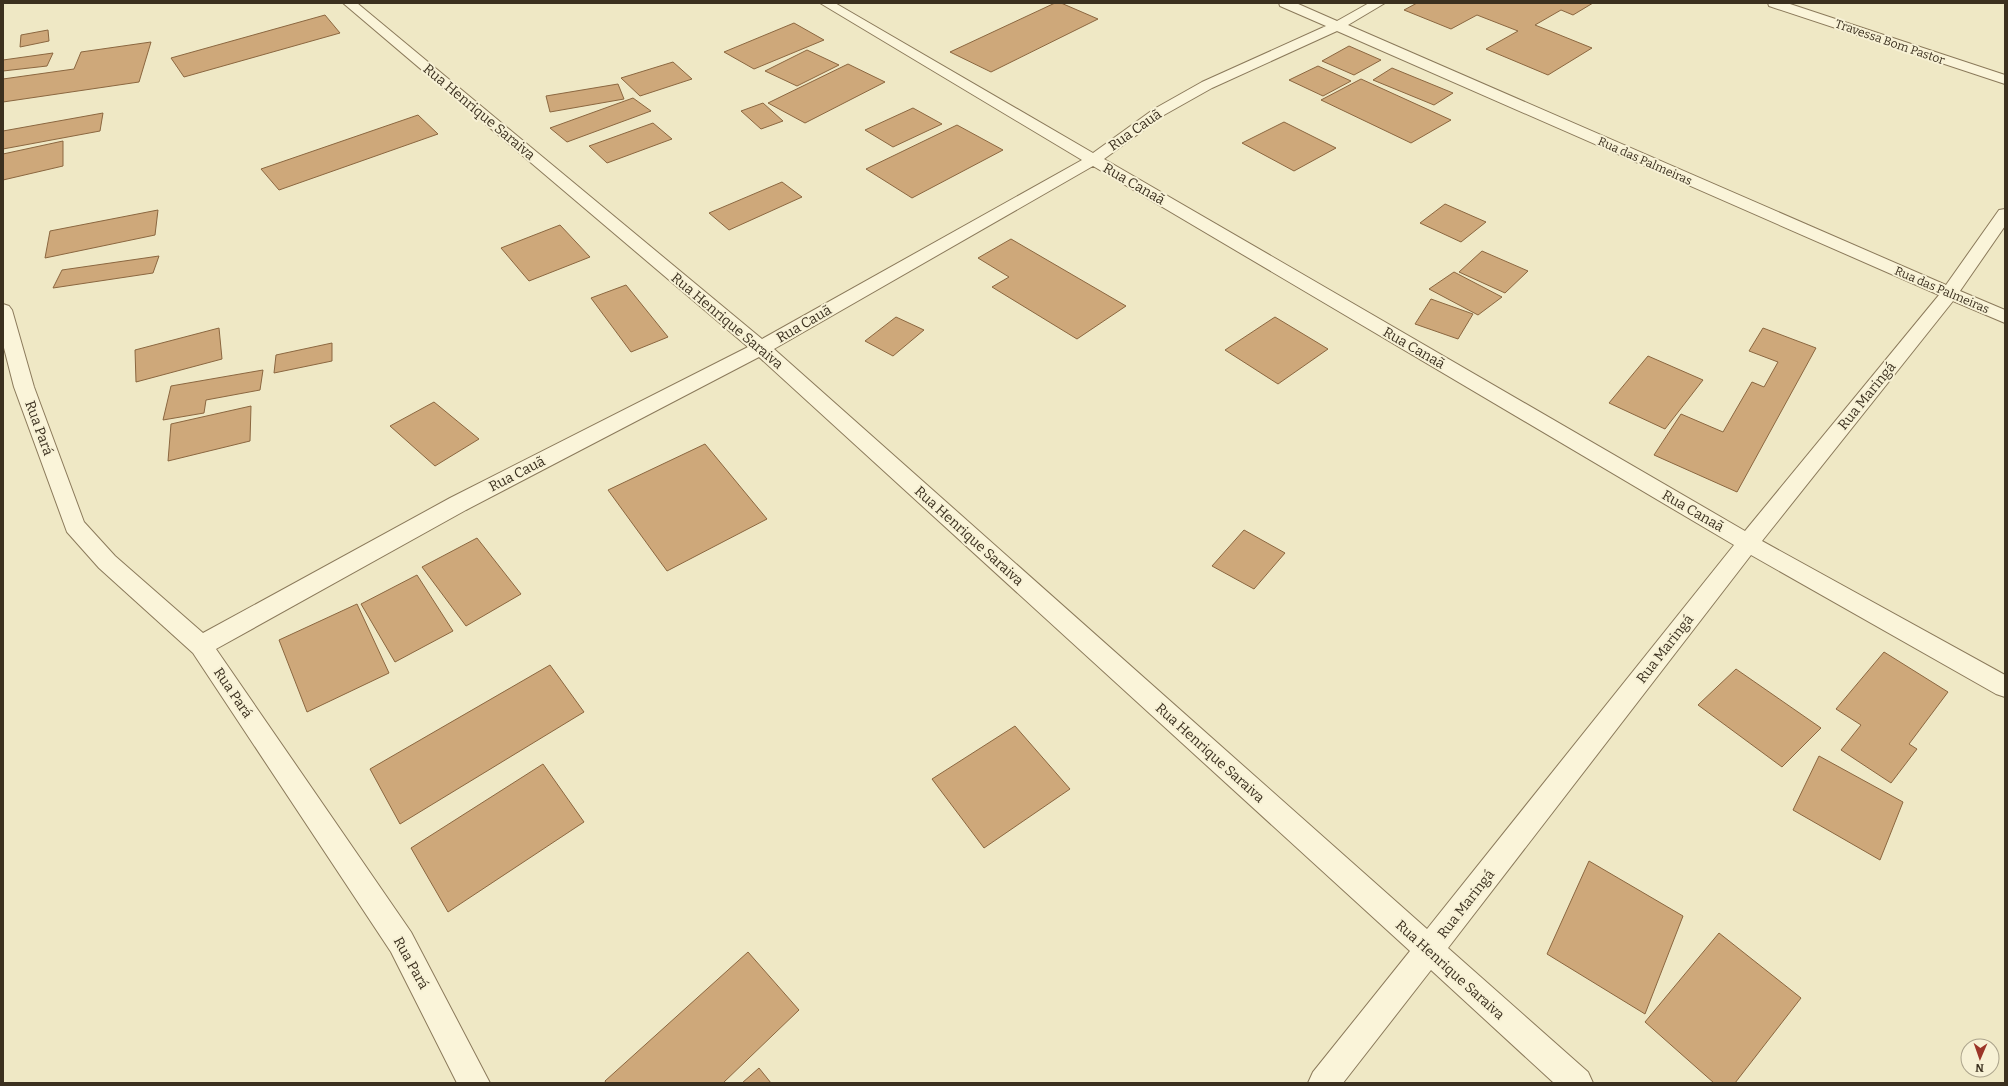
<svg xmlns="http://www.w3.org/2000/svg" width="2008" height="1086" viewBox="0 0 2008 1086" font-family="Bitter,serif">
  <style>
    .building { fill: #cea87a; stroke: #8b6740 }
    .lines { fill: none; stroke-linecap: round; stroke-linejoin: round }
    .minor-casing { stroke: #8b7a5b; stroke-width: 2 }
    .minor { fill: #faf4d9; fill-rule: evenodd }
    .labels { text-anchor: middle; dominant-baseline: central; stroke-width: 4; stroke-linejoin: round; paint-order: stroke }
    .far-street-label { font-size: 12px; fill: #3b301f; stroke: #f7f1d5 }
    .street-label { font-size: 14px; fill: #3b301f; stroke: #f7f1d5 }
  </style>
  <rect width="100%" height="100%" fill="#efe8c5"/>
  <path class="building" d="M1055 3H1061L1098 19 991 72 950 52Z
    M1417 3H1593L1573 15 1561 10 1535 25 1592 48 1548 75 1486 49 1518 31 1477 15 1451 29 1404 10Z
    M325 15 340 33 184 77 171 58Z
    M794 23 824 40 754 69 724 52Z
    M48 30 49 41 20 47 21 35Z
    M151 42 139 82 3 102V79L74 69 81 52Z
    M1349 46 1381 60 1354 75 1322 61Z
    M807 50 839 65 797 86 765 71Z
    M53 53 47 66 3 71V60Z
    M673 62 692 79 640 96 621 78Z
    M848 64 885 82 805 123 768 103Z
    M1318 66 1351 81 1323 96 1289 80Z
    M1392 68 1453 93 1434 105 1373 80Z
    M1361 79 1451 120 1411 143 1321 100Z
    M618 84 624 99 550 112 546 96Z
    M633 98 651 111 567 142 550 128Z
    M763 103 783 121 761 129 741 111Z
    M913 108 942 124 893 147 865 130Z
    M103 113 100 131 3 149V131Z
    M418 115 438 134 279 190 261 169Z
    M1284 122 1336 148 1294 171 1242 143Z
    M653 123 672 139 607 163 589 146Z
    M957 125 1003 150 912 198 866 169Z
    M63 141V166L3 180V154Z
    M782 182 802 197 729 230 709 213Z
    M1445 204 1486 222 1461 242 1420 223Z
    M158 210 155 235 45 258 50 231Z
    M560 225 590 257 529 281 501 248Z
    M1011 239 1126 306 1077 339 992 287 1009 277 978 258Z
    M1482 251 1528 271 1505 293 1459 272Z
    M159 256 153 273 53 288 62 270Z
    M1454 272 1502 297 1478 315 1429 289Z
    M626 285 668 337 631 352 591 298Z
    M1431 299 1473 314 1458 339 1415 324Z
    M896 317 924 330 893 356 865 341Z
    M1275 317 1328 349 1278 384 1225 350Z
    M219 328 222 359 136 382 135 350Z
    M1763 328 1816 348 1737 492 1654 455 1681 414 1723 432 1752 382 1764 387 1778 362 1749 351Z
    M332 343V361L274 373 276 355Z
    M1648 356 1703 380 1665 429 1609 403Z
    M263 370 260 390 206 400 204 413 163 420 171 386Z
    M434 402 479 439 435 466 390 426Z
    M251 406 250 441 168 461 171 424Z
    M705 444 767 519 667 571 608 490Z
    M1244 530 1285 553 1254 589 1212 566Z
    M477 538 521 594 466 626 422 567Z
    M417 575 453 631 395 662 361 604Z
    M357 604 389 673 307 712 279 640Z
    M1884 652 1948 692 1909 744 1917 749 1891 783 1841 750 1861 725 1836 709Z
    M550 665 584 712 400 824 370 769Z
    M1736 669 1821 728 1782 767 1698 705Z
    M1015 726 1070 789 984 848 932 779Z
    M1819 756 1903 802 1880 860 1793 810Z
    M543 764 584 822 448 912 411 848Z
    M1589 861 1683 916 1645 1014 1547 954Z
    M1719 933 1801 998 1735 1083H1714L1645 1022Z
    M748 952 799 1010 723 1083H606L605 1081Z
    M759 1068 771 1083H742Z"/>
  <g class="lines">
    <defs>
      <path id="minor" d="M343 3H357L762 339 1082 160 820 3H835L1093 153 1154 109 1202 82 1326 26 1280 6 1279 3H1296L1337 21 1369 3H1385L1348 25 1946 285 1999 210 2005 209V226L1960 291 2005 310V323L1953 301 1762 541 2005 675V697L1996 694 1751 555 1448 948 1588 1072 1593 1083H1554L1431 970 1343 1083H1308L1313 1072 1410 951 759 357 466 510 216 649 411 932 490 1083H457L391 952 193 653 99 568 67 532 14 387 3 344V304L9 306 12 310 34 387 84 522 115 556 203 633 450 498 748 347ZM1337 31 1939 295 1745 531 1104 159 1164 115 1212 88ZM1093 166 1734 545 1427 929 774 349Z
        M1768 3H1787L2005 75V84L1769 6Z"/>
    </defs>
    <use href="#minor" class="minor-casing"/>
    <use href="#minor" class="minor"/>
  </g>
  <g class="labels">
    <g class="far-street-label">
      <text transform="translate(1890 42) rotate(19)">Travessa Bom Pastor</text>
      <text transform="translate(1645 161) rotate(24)">Rua das Palmeiras</text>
      <text transform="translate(1942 290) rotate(23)">Rua das Palmeiras</text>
    </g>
    <g class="street-label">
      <text transform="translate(479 112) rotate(40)">Rua Henrique Saraiva</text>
      <text transform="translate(1135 130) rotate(-35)">Rua Cauã</text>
      <text transform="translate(1134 184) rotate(30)">Rua Canaã</text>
      <text transform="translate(727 321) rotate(40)">Rua Henrique Saraiva</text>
      <text transform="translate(804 324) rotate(-30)">Rua Cauã</text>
      <text transform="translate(1414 348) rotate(30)">Rua Canaã</text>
      <text transform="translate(1867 396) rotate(-51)">Rua Maringá</text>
      <text transform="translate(39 428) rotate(70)">Rua Pará</text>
      <text transform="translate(517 474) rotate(-27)">Rua Cauã</text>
      <text transform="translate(1693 511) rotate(30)">Rua Canaã</text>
      <text transform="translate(969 536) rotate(42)">Rua Henrique Saraiva</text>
      <text transform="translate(1665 649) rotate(-52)">Rua Maringá</text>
      <text transform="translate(233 693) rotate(56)">Rua Pará</text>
      <text transform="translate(1210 753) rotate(42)">Rua Henrique Saraiva</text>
      <text transform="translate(1466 904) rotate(-52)">Rua Maringá</text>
      <text transform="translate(411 963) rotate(61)">Rua Pará</text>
      <text transform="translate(1450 970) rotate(42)">Rua Henrique Saraiva</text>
    </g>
  </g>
  <rect width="2008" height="1086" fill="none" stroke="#3b301f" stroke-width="8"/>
  <g transform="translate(1980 1058) rotate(182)"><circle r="19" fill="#f7f1d5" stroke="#aca48c"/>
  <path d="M0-3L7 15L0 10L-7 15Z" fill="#9c3629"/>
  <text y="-6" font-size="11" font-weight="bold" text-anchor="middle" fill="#3b301f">N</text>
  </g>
</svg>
